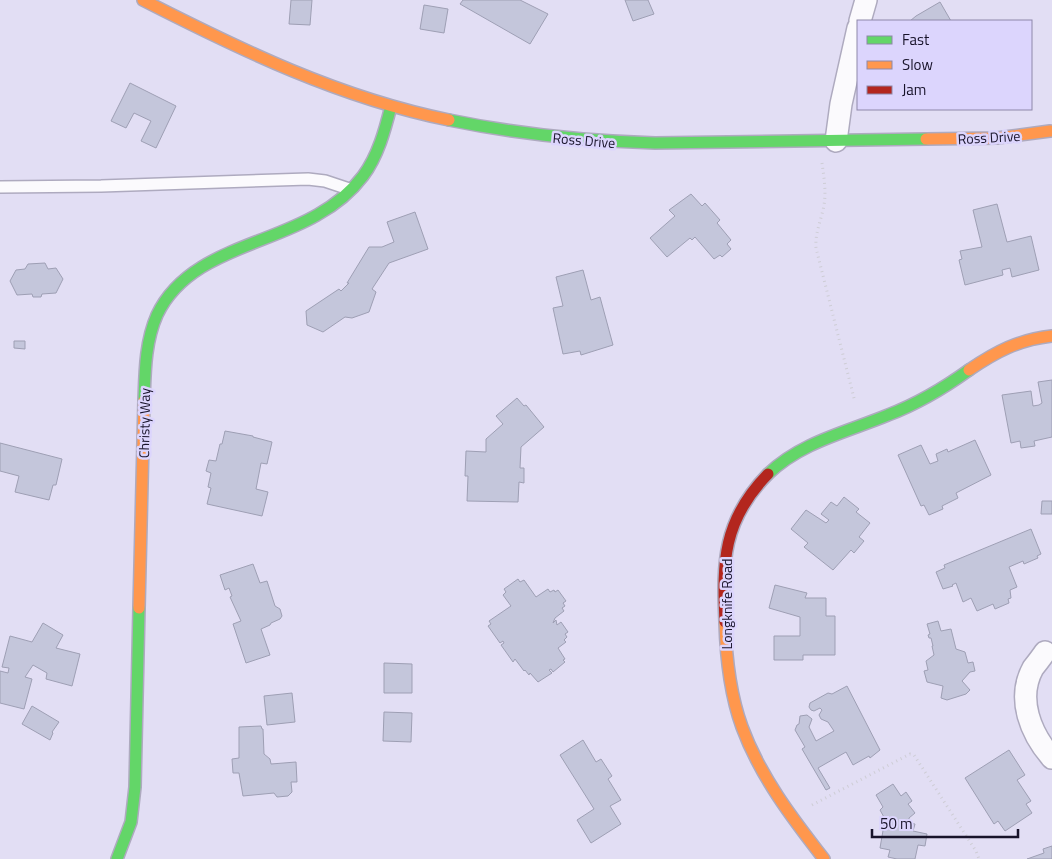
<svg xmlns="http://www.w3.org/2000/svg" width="1052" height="859" viewBox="0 0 1052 859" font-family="'Titillium Web',sans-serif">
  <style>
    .building { fill: #c4c6db; stroke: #9e9fb4 }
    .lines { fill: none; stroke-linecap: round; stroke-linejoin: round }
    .lane-casing { stroke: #aeaabf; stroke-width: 14 }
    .street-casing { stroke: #aeaabf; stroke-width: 24 }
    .fast-casing { stroke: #aeaabf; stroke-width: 14 }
    .slow-casing { stroke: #aeaabf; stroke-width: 14 }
    .jam-casing { stroke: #aeaabf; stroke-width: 14 }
    .path { stroke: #cecdd5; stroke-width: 3; stroke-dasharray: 1 4; stroke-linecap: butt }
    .lane { stroke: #fbfafd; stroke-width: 11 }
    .street { stroke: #fbfafd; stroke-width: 21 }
    .fast { stroke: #63d668; stroke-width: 11 }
    .slow { stroke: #ff974d; stroke-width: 11 }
    .jam { stroke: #b3261e; stroke-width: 11 }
    .labels { text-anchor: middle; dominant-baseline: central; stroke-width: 5; stroke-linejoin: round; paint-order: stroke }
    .street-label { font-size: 14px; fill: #18132a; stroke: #dcd5fd }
  </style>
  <rect width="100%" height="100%" fill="#e2def4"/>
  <path class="building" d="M291 0H312L310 25 289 24Z
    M463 0H520L548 14 530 44 460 4Z
    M625 0H648L654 14 633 21Z
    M940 2 951 21H910L916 16Z
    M424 5 448 9 444 33 420 29Z
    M130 83 176 106 156 148 141 141 151 121 134 113 126 128 111 121Z
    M691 194 702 206 705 203 720 220 717 223 731 240 727 244 731 249 722 257 720 255 714 259 695 237 692 240 690 238 667 257 650 238 675 216 669 210Z
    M997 204 1007 242 1031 236 1039 270 1012 277 1010 268 1002 270 1003 275 965 285 959 260 962 259 960 251 982 247 973 210Z
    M415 212 428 249 389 263 372 289 376 292 369 312 352 318 345 317 323 332 307 325 306 311 339 289 341 291 349 283H347L369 247H382L394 242 387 222Z
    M45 263 48 269 56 268 63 279 56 293 42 294 41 297H33L32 294 17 295 10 281 16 270 25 269 28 264Z
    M583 270 591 300 600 297 613 345 581 355 580 351 563 354 553 308 563 306 556 277Z
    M14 341H25V349L14 348Z
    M1052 380V437L1034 441 1035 446 1021 448 1020 441 1011 443 1002 395 1031 391 1033 406 1039 405 1042 403 1038 382Z
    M517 398 524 406 526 405 544 427 521 447 520 468H524V483L519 482 518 502 467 501 468 476H465L466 451 486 452V439L503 424 496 416Z
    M225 431 253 436V437L272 442 267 464 261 463 256 489 268 492 262 516 207 504 211 488 208 487 211 473 206 471 209 460 216 461 220 444H222Z
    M975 440 991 475 956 493 958 498 942 506 943 509 929 515 924 505 921 506 898 455 921 445 930 464 938 461 936 454 947 449 948 452Z
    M0 443 62 459 56 485H53L49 500 15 492 19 476 0 471Z
    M844 497 859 509 856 512 870 523 859 537 864 541 854 553 851 550 833 570 804 547 808 543 791 529 806 510 826 523 829 520 821 514 831 502 837 506Z
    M1042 501H1052V514H1041Z
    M1031 529 1041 554 1037 556 1038 558 1024 564 1023 561 1009 567 1017 587 1010 590 1011 598 1008 599 1009 603 995 609 993 604 977 611 971 598 963 602 956 583 952 585 953 586 943 589 936 572 945 568 944 565Z
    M253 564 260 583 267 581 275 606 280 609 282 616 280 619 271 623 270 625 261 629 270 655 246 663 233 624 241 621 230 597 232 596 229 588 225 590 220 575Z
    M518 579 520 582 524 580 536 597 548 589 550 592 554 590 555 592 558 590 566 601 563 603 565 606 562 608 564 611 555 618 553 623 556 620 557 625 561 622 568 632 565 634 567 637 564 640 566 642 558 648 565 659 563 660 565 662 553 672 551 669 549 670 552 673 538 682 530 673 529 675 525 670 524 671 515 659 513 662 501 645 504 643 503 641 500 643 488 626 491 624 489 621 511 606 503 595 506 592 504 589Z
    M775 585 807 593 805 598H826V616H835V655H803V660H774V636H800V617L769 608Z
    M938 621 941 631 951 629 956 649 965 652 968 663 973 662 975 671 970 672 962 681 970 690 966 694 947 700 941 698 943 686 927 682 924 671 928 670 926 661 934 655 932 646H933L931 638H929L928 635 930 634 927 624Z
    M43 623 63 635 56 648 80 654 72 686 46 679 47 673 33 665 25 677 32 679 24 709 0 703V671L8 673 9 668 2 667 10 636 32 642Z
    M384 663 412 664V693H384Z
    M847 686 880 750 870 758 869 756 853 765 846 752 818 768 830 788 826 790 802 749 805 747 795 730 797 725 799 724 800 716 807 715 812 719 809 727 816 741 834 731 828 722 821 719 819 715 822 710 820 708 814 711 811 710 809 707 810 703 828 693 832 694Z
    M292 693 295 722 267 725 264 696Z
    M32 706 59 722 52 732 53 733 50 740 22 724Z
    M384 712 412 713 411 742 383 741Z
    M261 726 262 729H263L264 754 270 759 271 764 296 762 297 782H291L292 792 288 796 277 797 274 793 243 796 239 773H233L232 759 239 758V727Z
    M583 740 596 762 601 759 612 776 608 779 621 800 610 806 621 824 591 843 577 820 594 809 560 755Z
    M1009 750 1025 775 1017 780 1031 801 1026 804 1032 813 1005 831 998 821 994 824 965 778Z
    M893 784 901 796 906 792 912 801 908 804 915 813 909 818V823L915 824 913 831 927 834 925 846 918 845 915 859H897L888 857 890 850 880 848 885 819 880 810 883 807 876 795Z
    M1052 846V859H1027L1044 853 1043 849Z"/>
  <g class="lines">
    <defs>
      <path id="lane" d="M0 187 101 186 308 179 325 181 349 189"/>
      <path id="street" d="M860 21 866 0
        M836 141 841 104 858 28
        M1045 652C1041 658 1037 663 1033 668 1016 699 1031 734 1052 758"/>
      <path id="fast" d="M449 120C517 134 585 141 655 143L926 139
        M144 401C145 373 145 342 157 315 186 253 264 246 317 215 335 205 351 192 363 176 378 156 385 130 391 106
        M768 474C801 442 847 432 888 415 917 404 944 388 969 370
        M117 859 131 822 135 787 139 608"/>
      <path id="slow" d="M143 0C241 50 340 98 449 120
        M926 139 997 138 1050 131
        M969 370C997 351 1018 340 1052 336
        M139 608 144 401
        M725 622C726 658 730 694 742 727 760 776 792 818 824 859"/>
      <path id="jam" d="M725 622C722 562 723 520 768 474"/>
    </defs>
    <use href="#lane" class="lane-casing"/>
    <use href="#street" class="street-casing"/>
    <use href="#fast" class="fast-casing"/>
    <use href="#slow" class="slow-casing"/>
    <use href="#jam" class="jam-casing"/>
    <path class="path" d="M822 163C824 178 827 194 823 210 820 223 815 234 816 248L855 402
      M812 805 910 754 914 755 976 851 979 859"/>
    <use href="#lane" class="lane"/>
    <use href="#street" class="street"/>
    <use href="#fast" class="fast"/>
    <use href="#slow" class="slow"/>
    <use href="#jam" class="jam"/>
  </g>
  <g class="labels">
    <g class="street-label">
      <text transform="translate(989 137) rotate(-3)">Ross Drive</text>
      <text transform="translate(584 140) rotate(5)">Ross Drive</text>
      <text transform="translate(144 423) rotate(-89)">Christy Way</text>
      <text transform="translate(726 604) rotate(-90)">Longknife Road</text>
    </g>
  </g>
  <rect x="857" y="20" width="175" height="90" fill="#dcd5fd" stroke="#8e87a9"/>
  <rect x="867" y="36" width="25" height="8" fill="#63d668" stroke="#8e87a9"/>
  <text x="902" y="45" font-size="15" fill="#18132a">Fast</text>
  <rect x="867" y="61" width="25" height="8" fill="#ff974d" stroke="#8e87a9"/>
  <text x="902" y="70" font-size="15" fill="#18132a">Slow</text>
  <rect x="867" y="86" width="25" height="8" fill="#b3261e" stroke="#8e87a9"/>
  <text x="902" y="95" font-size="15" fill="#18132a">Jam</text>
  <path d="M872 829v8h146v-8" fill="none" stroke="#18132a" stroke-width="2.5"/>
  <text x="880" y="829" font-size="15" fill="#18132a" stroke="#dcd5fd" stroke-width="4" paint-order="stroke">50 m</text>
</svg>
